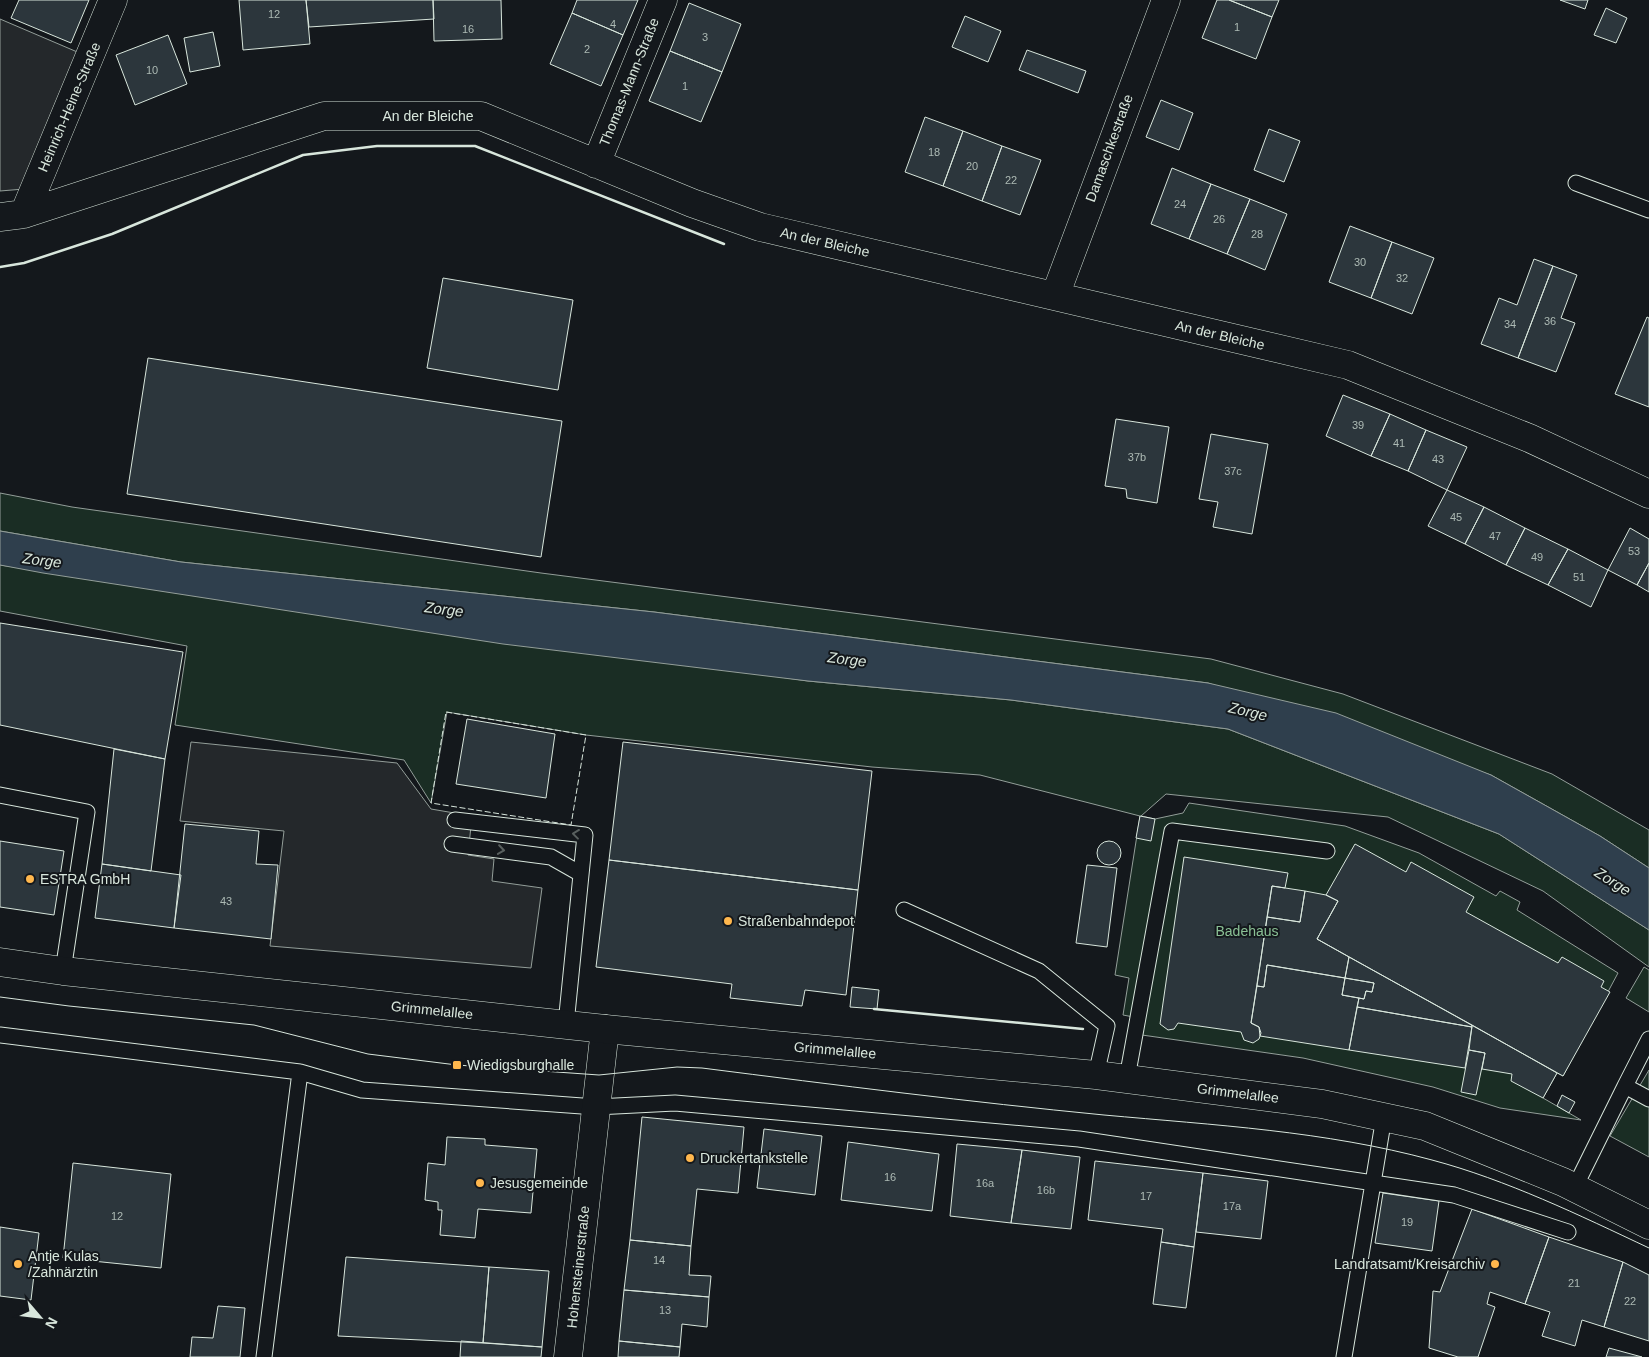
<svg xmlns="http://www.w3.org/2000/svg" width="1649" height="1357" viewBox="0 0 1649 1357" font-family="Helvetica,sans-serif">
  <style>
    .green { fill: #1a2d24; stroke: #939e99 }
    .parking { fill: #24282b; stroke: #939e99 }
    .water { fill: #2f3f4d; stroke: #939e99 }
    .building { fill: #2c363c; stroke: #d8e6dc }
    .lines { fill: none; stroke-linecap: round; stroke-linejoin: round }
    .service-casing { stroke: #d8e6dc; stroke-width: 17 }
    .minor-casing { stroke: #d8e6dc; stroke-width: 29 }
    .primary-casing { stroke: #d8e6dc; stroke-width: 29 }
    .service { stroke: #14181c; stroke-width: 15 }
    .minor { stroke: #14181c; stroke-width: 28 }
    .primary { stroke: #14181c; stroke-width: 28 }
    .tram { stroke: #d8e6dc; stroke-width: 1 }
    .fence { stroke: #d8e6dc; stroke-width: 1; stroke-dasharray: 6 2.5; stroke-linecap: butt }
    .wall { stroke: #d8e6dc; stroke-width: 2.5 }
    .oneway { stroke: #59605f }
    .poi-dot { fill: #ffb74d; stroke: #14181c; stroke-width: 2 }
    .labels { text-anchor: middle; dominant-baseline: central; stroke-width: 4; stroke-linejoin: round; paint-order: stroke }
    .number-label { font-size: 11px; fill: #adbab4 }
    .street-label { font-size: 14px; fill: #d8e6dc; stroke: #14181c }
    .poi-label { font-size: 14px; fill: #d8e6dc; stroke: #14181c; text-anchor: start }
    .park-label { font-size: 14px; fill: #8ac095; stroke: #14181c }
    .water-label { font-size: 15px; font-style: italic; fill: #d8e6dc; stroke: #14181c }
  </style>
  <rect width="100%" height="100%" fill="#14181c"/>
  <path class="green" d="M0 493 72 507 541 573 1211 659 1343 694 1552 774 1649 830V868L1600 836 1491 775 1208 683 654 612 181 562 0 531Z
    M0 565 808 681 1011 700 1228 729 1499 834 1649 930V967L1543 891 1388 817 1166 794 1141 816 1155 819 1183 813 1189 803 1345 826 1419 853 1496 896 1500 891 1520 902 1517 910 1618 973 1563 1076 1557 1073 1543 1098 1581 1120 1500 1108 1433 1087 1303 1058 1142 1035 1144 1019 1123 1015 1129 978 1115 975 1140 816 980 775 872 767 586 735 447 712 431 803 404 760 175 725 187 646 0 611Z
    M1644 967 1649 970V1012L1626 998Z
    M1649 1070V1157L1610 1136Z"/>
  <path class="parking" d="M0 19 82 54 24 189 0 191Z
    M191 742 397 763 431 809 472 816 468 855 494 859 492 881 542 888 531 968 270 946 284 831 180 821Z"/>
  <path class="water" d="M0 531 181 562 654 612 1208 683 1336 713 1491 775 1600 836 1649 868V930L1499 834 1228 729 1011 700 808 681 503 644 43 573 0 565Z"/>
  <path class="building" d="M19 0H89L71 43 11 18Z
    M239 0H306L310 44 243 50Z
    M306 0H433L434 19 309 27Z
    M433 0H501L502 39 434 41Z
    M577 0H638L623 35 572 13Z
    M1217 0H1229L1272 17 1256 59 1202 38Z
    M1229 0H1279L1272 17Z
    M1560 0H1588L1585 9Z
    M689 3 741 24 722 72 670 51Z
    M1606 8 1627 18 1616 43 1594 35Z
    M572 13 623 35 601 86 550 64Z
    M965 16 1001 31 988 62 952 47Z
    M213 32 220 66 190 72 184 38Z
    M168 35 187 84 135 105 116 55Z
    M1027 50 1086 71 1078 93 1019 70Z
    M670 51 722 72 701 122 649 101Z
    M1161 100 1193 113 1179 150 1146 137Z
    M925 117 963 131 943 186 905 172Z
    M1269 129 1300 141 1284 182 1254 170Z
    M963 131 1002 146 982 201 943 186Z
    M1002 146 1041 160 1020 215 982 201Z
    M1172 168 1211 184 1189 239 1151 224Z
    M1211 184 1250 199 1227 254 1189 239Z
    M1250 199 1287 214 1265 270 1227 254Z
    M1350 226 1392 242 1371 298 1329 282Z
    M1392 242 1434 258 1412 314 1371 298Z
    M1534 259 1553 266 1518 358 1481 344 1499 298 1517 305Z
    M1553 266 1577 275 1561 318 1575 323 1556 372 1518 358Z
    M443 278 573 300 558 390 427 368Z
    M1647 317 1649 318V407L1615 394Z
    M148 358 562 421 541 557 127 494Z
    M1343 395 1390 414 1371 456 1326 436Z
    M1390 414 1426 430 1408 471 1371 456Z
    M1116 419 1169 427 1157 503 1127 498 1126 489 1105 486Z
    M1426 430 1467 447 1447 490 1408 471Z
    M1211 434 1268 444 1252 534 1213 527 1218 502 1199 499Z
    M1447 490 1484 507 1465 544 1428 526Z
    M1484 507 1525 528 1506 565 1465 544Z
    M1525 528 1568 549 1548 585 1506 565Z
    M1630 528 1649 539V563L1637 585 1608 570Z
    M1568 549 1608 570 1591 607 1548 585Z
    M1649 563V592L1637 585Z
    M0 623 183 652 165 759 0 725Z
    M467 719 555 734 546 798 456 784Z
    M623 742 872 771 858 890 609 860Z
    M114 749 165 759 151 871 102 864Z
    M1140 816 1155 819 1151 841 1136 838Z
    M185 824 259 831 256 864 278 865 271 939 174 928Z
    M1097 853a12 12 0 1 1 24 0a12 12 0 1 1-24 0Z
    M0 841 64 851 54 915 0 907Z
    M1355 844 1406 872 1411 862 1474 897 1466 912 1558 963 1562 957 1604 981 1601 987 1610 992 1563 1076 1317 939 1338 901 1326 895Z
    M1184 857 1288 873 1285 888 1272 886 1251 1023 1259 1027 1261 1033 1259 1039 1253 1043 1244 1040 1241 1032 1178 1023 1174 1029 1168 1030 1160 1024Z
    M609 860 858 890 846 995 805 990 802 1006 730 998 732 984 596 967Z
    M102 864 181 875 174 928 95 918Z
    M1087 865 1117 868 1107 947 1076 943Z
    M1272 886 1305 891 1300 922 1267 917Z
    M1305 891 1326 895 1338 901 1317 939 1349 957 1345 978 1267 965 1264 987 1257 986 1267 917 1300 922Z
    M1349 957 1472 1025V1027L1357 1007 1359 998 1364 999 1366 991 1372 992 1374 983 1345 978Z
    M1267 965 1345 978 1342 995 1359 998 1349 1050 1260 1036 1259 1027 1251 1023 1257 986 1264 987Z
    M1345 978 1374 983 1372 992 1366 991 1364 999 1342 995Z
    M852 987 879 990 877 1009 850 1007Z
    M1357 1007 1472 1027 1465 1068 1349 1050Z
    M1472 1025 1557 1073 1543 1098 1511 1081 1512 1074 1482 1069 1485 1053 1469 1050Z
    M1469 1050 1485 1053 1476 1095 1461 1092Z
    M1562 1095 1575 1102 1569 1113 1557 1106Z
    M642 1117 744 1127 738 1193 697 1189 691 1246 630 1240Z
    M764 1129 822 1136 815 1195 757 1188Z
    M447 1137 485 1139V1145L537 1149 531 1213 478 1209 475 1238 440 1235 442 1210H438V1202L425 1200 428 1163 445 1165Z
    M848 1142 939 1154 932 1211 841 1200Z
    M957 1144 1022 1150 1011 1223 950 1216Z
    M1022 1150 1080 1157 1071 1229 1011 1223Z
    M1095 1161 1203 1173 1194 1247 1161 1242 1163 1229 1088 1220Z
    M73 1163 171 1174 161 1268 63 1258Z
    M1203 1173 1268 1181 1261 1239 1196 1232Z
    M1383 1193 1439 1201 1432 1251 1375 1243Z
    M1472 1209 1549 1237 1525 1304 1490 1292 1487 1304 1495 1307 1478 1357H1458L1429 1348 1433 1291 1440 1292Z
    M0 1227 39 1233 31 1300 0 1296Z
    M1549 1237 1623 1262 1604 1327 1582 1320 1575 1346 1542 1336 1550 1312 1525 1304Z
    M630 1240 691 1246 689 1275 711 1276 709 1297 624 1290Z
    M1161 1242 1194 1247 1186 1308 1153 1304Z
    M346 1257 489 1267 483 1343 338 1336Z
    M1623 1262 1649 1275V1341L1604 1327Z
    M489 1267 549 1271 542 1347 483 1343Z
    M624 1290 709 1297 707 1327 682 1324 680 1347 619 1341Z
    M218 1306 245 1308 240 1357H190L192 1337 213 1338Z
    M461 1341 542 1347 541 1357H460Z
    M619 1341 680 1347 679 1357H618Z
    M1609 1348 1642 1357H1606Z"/>
  <g class="lines">
    <defs>
      <path id="service" d="M1576 183 1649 210
        M0 795 87 812 63 971
        M455 820 585 835 566 1024
        M452 844 551 857 581 874
        M904 910 1039 971 1107 1026 1096 1075
        M0 1035 300 1072 362 1090 596 1107 675 1103 1079 1139 1454 1195 1568 1232
        M1127 1078 1172 831 1327 851
        M1625 1086 1649 1039
        M1575 1187 1625 1086 1649 1099
        M264 1357 300 1072
        M1344 1357 1384 1117"/>
      <path id="minor" d="M596 164 663 0
        M24 214 113 0
        M0 217 24 214 324 116H481L692 203 760 227 1348 365 1529 438 1649 494
        M1055 296 1166 0
        M568 1357 605 1029"/>
      <path id="primary" d="M0 962 63 971 605 1029 1096 1075 1322 1104 1425 1126 1563 1182 1649 1225"/>
    </defs>
    <use href="#service" class="service-casing"/>
    <use href="#minor" class="minor-casing"/>
    <use href="#primary" class="primary-casing"/>
    <use href="#service" class="service"/>
    <use href="#minor" class="minor"/>
    <use href="#primary" class="primary"/>
    <path class="tram" d="M0 997 69 1006 254 1025 368 1054 457 1065 599 1075 677 1067 702 1068C836 1085 970 1102 1104 1115 1214 1125 1325 1131 1432 1160 1507 1180 1579 1215 1649 1248"/>
    <path class="fence" d="M446 712 586 735 571 825 431 803Z"/>
    <path class="wall" d="M0 267 24 263 112 234 303 155 377 146H475L724 244
      M874 1009 1083 1029"/>
  </g>
  <defs><path id="oneway-chevron" d="M-2-3.5L2.5 0L-2 3.5" fill="none" stroke-width="1.6" stroke-linecap="round" stroke-linejoin="round" transform="scale(1.25)"/></defs>
  <g class="oneway">
    <use href="#oneway-chevron" transform="translate(576 834) rotate(-173)"/>
    <use href="#oneway-chevron" transform="translate(501 850) rotate(8)"/>
  </g>
  <g class="poi-dot">
    <circle cx="30" cy="879" r="5"/>
    <circle cx="728" cy="921" r="5"/>
    <rect x="452" y="1060" width="10" height="10" rx="2.5"/>
    <circle cx="690" cy="1158" r="5"/>
    <circle cx="480" cy="1183" r="5"/>
    <circle cx="18" cy="1264" r="5"/>
    <circle cx="1495" cy="1264" r="5"/>
  </g>
  <g class="labels">
    <g class="number-label">
      <text x="274" y="14">12</text>
      <text x="613" y="24">4</text>
      <text x="1237" y="27">1</text>
      <text x="468" y="29">16</text>
      <text x="705" y="37">3</text>
      <text x="587" y="49">2</text>
      <text x="152" y="70">10</text>
      <text x="685" y="86">1</text>
      <text x="934" y="152">18</text>
      <text x="972" y="166">20</text>
      <text x="1011" y="180">22</text>
      <text x="1180" y="204">24</text>
      <text x="1219" y="219">26</text>
      <text x="1257" y="234">28</text>
      <text x="1360" y="262">30</text>
      <text x="1402" y="278">32</text>
      <text x="1550" y="321">36</text>
      <text x="1510" y="324">34</text>
      <text x="1358" y="425">39</text>
      <text x="1399" y="443">41</text>
      <text x="1137" y="457">37b</text>
      <text x="1438" y="459">43</text>
      <text x="1233" y="471">37c</text>
      <text x="1456" y="517">45</text>
      <text x="1495" y="536">47</text>
      <text x="1634" y="551">53</text>
      <text x="1537" y="557">49</text>
      <text x="1579" y="577">51</text>
      <text x="226" y="901">43</text>
      <text x="890" y="1177">16</text>
      <text x="985" y="1183">16a</text>
      <text x="1046" y="1190">16b</text>
      <text x="1146" y="1196">17</text>
      <text x="1232" y="1206">17a</text>
      <text x="117" y="1216">12</text>
      <text x="1407" y="1222">19</text>
      <text x="659" y="1260">14</text>
      <text x="1574" y="1283">21</text>
      <text x="1630" y="1301">22</text>
      <text x="665" y="1310">13</text>
    </g>
    <g class="street-label">
      <text transform="translate(629 82) rotate(-68)">Thomas-Mann-Straße</text>
      <text transform="translate(69 107) rotate(-67)">Heinrich-Heine-Straße</text>
      <text x="428" y="116">An der Bleiche</text>
      <text transform="translate(1109 148) rotate(-70)">Damaschkestraße</text>
      <text transform="translate(825 242) rotate(13)">An der Bleiche</text>
      <text transform="translate(1220 335) rotate(13)">An der Bleiche</text>
      <text transform="translate(432 1010) rotate(6)">Grimmelallee</text>
      <text transform="translate(835 1050) rotate(5)">Grimmelallee</text>
      <text transform="translate(1238 1093) rotate(7)">Grimmelallee</text>
      <text transform="translate(578 1267) rotate(-84)">Hohensteinerstraße</text>
    </g>
    <g class="poi-label">
      <text x="40" y="879">ESTRA GmbH</text>
      <text x="738" y="921">Straßenbahndepot</text>
      <text x="467" y="1065">Wiedigsburghalle</text>
      <text x="700" y="1158">Druckertankstelle</text>
      <text x="490" y="1183">Jesusgemeinde</text>
      <text x="28" y="1256">Antje Kulas<tspan x="28" dy="16">/Zahnärztin</tspan></text>
      <text x="1485" y="1264" text-anchor="end">Landratsamt/Kreisarchiv</text>
    </g>
    <g class="park-label">
      <text x="1247" y="931">Badehaus</text>
    </g>
    <g class="water-label">
      <text transform="translate(42 560) rotate(7)">Zorge</text>
      <text transform="translate(444 609) rotate(7)">Zorge</text>
      <text transform="translate(847 659) rotate(7)">Zorge</text>
      <text transform="translate(1248 711) rotate(13)">Zorge</text>
      <text transform="translate(1613 881) rotate(32)">Zorge</text>
    </g>
  </g>
  <g transform="translate(40 1317) rotate(118)" stroke="#14181c" stroke-width="4" paint-order="stroke">
  <path d="M0-4L9 19L0 12L-9 19Z" fill="#d8e6dc"/>
  <text y="-8" font-size="14" font-weight="bold" text-anchor="middle" fill="#d8e6dc">N</text>
  </g>
</svg>
